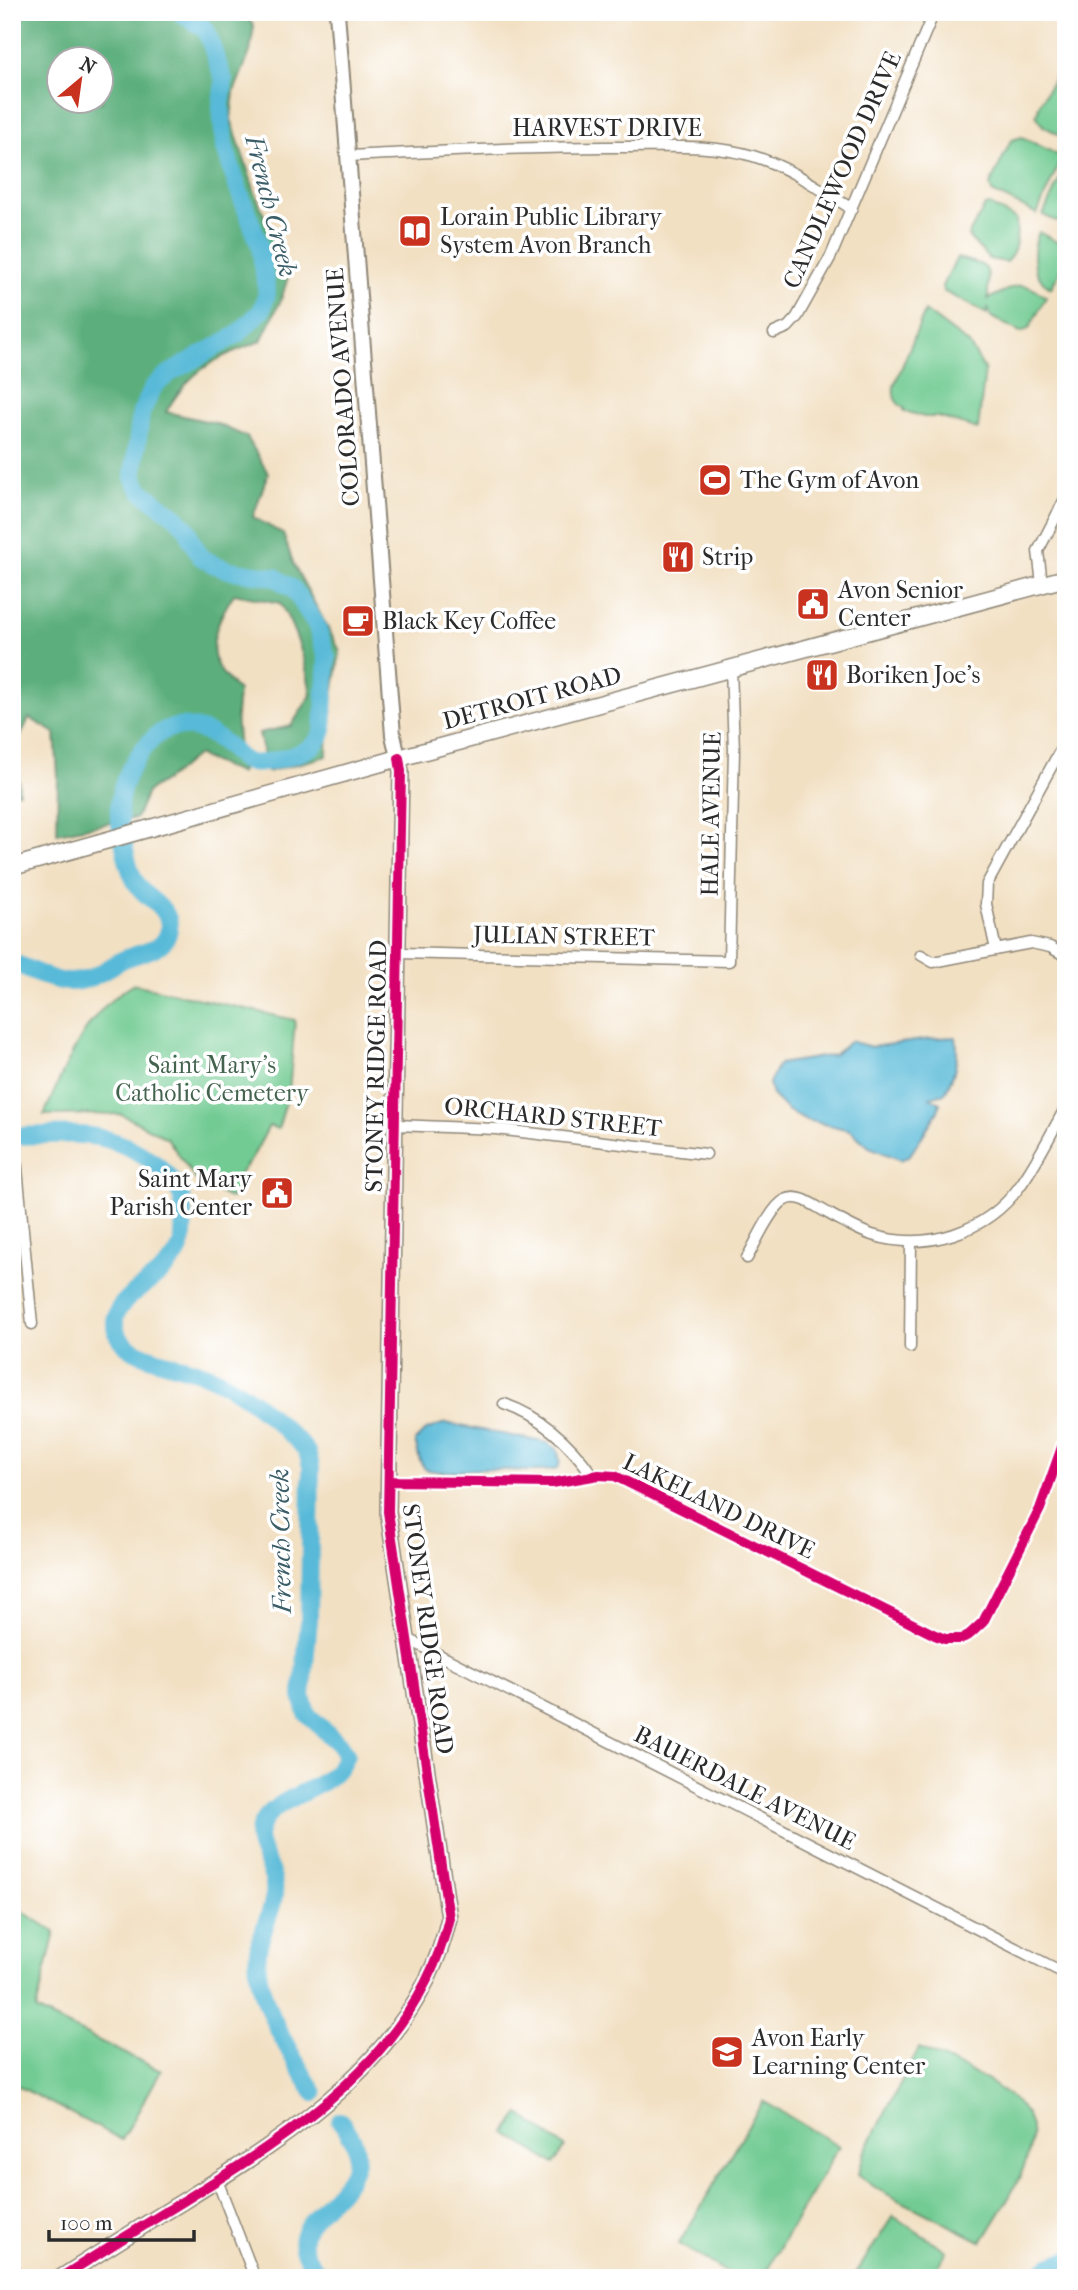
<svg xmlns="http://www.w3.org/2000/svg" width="1078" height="2290" viewBox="0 0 1078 2290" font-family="'IM FELL French Canon',serif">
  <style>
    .green { fill: #71cb92; stroke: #4e7b5e; stroke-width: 2 }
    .forest { fill: #5caf7c; stroke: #446d54; stroke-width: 2; fill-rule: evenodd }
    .water { fill: #59bad8; stroke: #427282; stroke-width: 2 }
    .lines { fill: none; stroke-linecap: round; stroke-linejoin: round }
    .river { stroke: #59bad8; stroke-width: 18 }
    .street-casing { stroke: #8e8677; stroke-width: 13 }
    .secondary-casing { stroke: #8e8677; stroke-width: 18 }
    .primary-casing { stroke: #8e8677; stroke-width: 19 }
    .street { stroke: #fff; stroke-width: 10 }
    .secondary { stroke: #fff; stroke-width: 14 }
    .primary { stroke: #fff; stroke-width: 16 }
    .cycleway-casing { stroke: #fff; stroke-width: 15 }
    .cycleway { stroke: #d6006c; stroke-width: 10 }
    .labels { text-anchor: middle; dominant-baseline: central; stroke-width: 7; stroke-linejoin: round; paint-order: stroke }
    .street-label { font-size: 24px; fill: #2b2b2b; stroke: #fff }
    .poi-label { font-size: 24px; fill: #2b2b2b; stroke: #fff; text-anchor: start }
    .park-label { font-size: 24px; fill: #44634f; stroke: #fff }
    .water-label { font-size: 26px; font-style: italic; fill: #3b5d68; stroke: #fff }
  </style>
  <rect width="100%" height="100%" fill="#fff"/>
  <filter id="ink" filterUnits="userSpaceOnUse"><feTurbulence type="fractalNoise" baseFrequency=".0143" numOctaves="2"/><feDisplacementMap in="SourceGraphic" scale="14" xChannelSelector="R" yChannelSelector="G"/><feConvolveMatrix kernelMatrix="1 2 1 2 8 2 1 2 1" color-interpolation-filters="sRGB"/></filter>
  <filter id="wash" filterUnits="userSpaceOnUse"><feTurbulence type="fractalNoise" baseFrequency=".00686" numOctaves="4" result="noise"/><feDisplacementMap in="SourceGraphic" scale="28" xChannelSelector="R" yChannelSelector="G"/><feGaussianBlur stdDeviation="1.57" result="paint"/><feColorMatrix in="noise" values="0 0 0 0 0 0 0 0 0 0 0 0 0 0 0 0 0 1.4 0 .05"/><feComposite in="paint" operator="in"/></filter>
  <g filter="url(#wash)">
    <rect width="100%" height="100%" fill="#f2e0c3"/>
    <path class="green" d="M1066 56V138L1043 126 1036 115 1039 108 1038 107Z
      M1022 137 1062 157 1037 214 992 192 990 185 1011 140Z
      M1065 167H1066V226L1043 215Z
      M990 205 1016 219C1017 235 1018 251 1006 262L989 259 968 236 985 206Z
      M1039 232 1066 247V260L1051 288C1031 277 1031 251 1039 232Z
      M957 258C993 267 988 264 988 299 1015 287 1020 277 1046 297L1029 329 1020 332 991 317 988 307 987 314 943 291 942 286Z
      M925 311 969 344 985 370 978 429 938 417H924L904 411V408C894 402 893 396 894 386Z
      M133 984 295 1020 289 1092 278 1129 269 1126 251 1160 238 1176 241 1180 231 1199 196 1180 167 1138 121 1114 44 1115C67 1064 83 1014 133 984Z
      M12 1905 55 1932 36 2010 161 2071 122 2140 12 2083Z
      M919 2048C947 2060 1019 2090 1029 2120 1042 2153 999 2214 982 2242L879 2190 858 2175 865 2151Z
      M763 2101 839 2146 762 2278H736L679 2244Z
      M520 2114 565 2147 554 2164 505 2133Z
      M893 2216 947 2251 930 2278H853Z"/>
    <path class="forest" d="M12 12H243L254 26 250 52 234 92 231 119 255 192 288 277 281 300 261 341C216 358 191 368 166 412L215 423 247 437 268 473 253 517 283 534 294 565 340 651 334 689 328 711 327 756 267 772 259 733 291 726 311 695C306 661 297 632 280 603L234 594C220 615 205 645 219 669 224 676 232 684 238 691L236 715 241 774 197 755 173 775 147 792 136 818 57 833 58 776 55 733 29 718 17 744 19 792 12 794ZM60 60H102V102H60Z"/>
    <path class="water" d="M956 1037C959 1059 955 1073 945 1093L930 1097 940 1103 938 1111 910 1155 901 1160 869 1147 850 1130 806 1120 787 1110 772 1095 769 1083 779 1064 834 1055 850 1041 871 1047 938 1038Z
      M445 1423 548 1443 557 1449 560 1461 558 1469C534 1473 510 1470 486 1469 466 1469 445 1475 425 1469L420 1461 415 1441 426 1430Z"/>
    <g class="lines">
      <path class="river" d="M12 963C31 968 46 980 67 982 89 983 103 971 120 961 137 951 168 953 169 927 170 907 147 900 138 886 130 874 127 860 124 846 122 834 118 821 119 809 119 782 137 752 157 735 177 719 208 729 225 744 233 750 240 760 250 763 263 766 301 754 311 747 318 742 321 737 323 730L327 658 316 624 294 590 275 577 229 570 213 564 201 557 191 540 188 530 176 517 141 491 133 477 141 413 154 386 170 373 238 334 262 310 267 293 260 246 236 183 224 144 221 106 224 81 206 30 180 12
        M12 1136C41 1136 69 1132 97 1137 127 1142 169 1166 181 1196 184 1204 184 1234 182 1243 172 1276 129 1288 117 1312 114 1319 114 1330 119 1337 133 1360 186 1365 210 1376 244 1390 272 1418 299 1442L307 1452 311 1466 309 1620 302 1696 307 1714 339 1744 346 1754C336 1788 290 1791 268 1815 244 1842 271 1858 274 1884 277 1905 261 1929 258 1951 252 1994 292 2056 314 2093
        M328 2278C317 2273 312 2266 306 2255 281 2211 398 2184 340 2121
        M1035 2278 1048 2267 1066 2260"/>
    </g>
  </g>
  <g filter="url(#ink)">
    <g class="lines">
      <defs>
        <path id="street" d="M348 156C441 152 533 146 626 147 668 147 712 144 753 156 789 167 820 189 852 209
          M774 333 788 327 797 317 831 256 934 12
          M1042 584 1038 551 1066 497
          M996 950 986 904 987 884 1066 740
          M399 953 729 961 734 750 731 668
          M921 955 933 962 1031 943 1050 947 1066 956
          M396 1125 496 1129 706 1154
          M15 1147 32 1324
          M747 1258C755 1244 771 1207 785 1200 799 1193 813 1205 824 1211 840 1220 855 1229 872 1235 926 1252 987 1232 1020 1186 1038 1161 1051 1133 1066 1107
          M910 1347 911 1241
          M504 1404C541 1417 571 1444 593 1476
          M389 1481 552 1483 599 1475 615 1476 935 1635 945 1639H961L970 1634 983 1622 1040 1509 1066 1436
          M406 1638 1066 1974
          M217 2180 255 2278
          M12 2267 19 2278"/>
        <path id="secondary" d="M60 2278C101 2252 141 2227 182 2202 292 2134 419 2053 449 1918L388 1512 401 771 393 735 337 12"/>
        <path id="primary" d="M12 867 399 758 1066 578"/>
      </defs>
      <use href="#street" class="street-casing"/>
      <use href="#secondary" class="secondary-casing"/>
      <use href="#primary" class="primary-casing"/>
      <use href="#street" class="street"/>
      <use href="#secondary" class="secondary"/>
      <use href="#primary" class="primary"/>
      <defs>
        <path id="cycleway" d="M389 1481 552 1483 599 1475 615 1476 935 1635 945 1639H961L970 1634 983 1622 1040 1509 1066 1436
          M60 2278C101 2252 141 2227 182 2202 292 2134 419 2053 449 1918L388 1512 401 771 399 758"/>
      </defs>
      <use href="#cycleway" class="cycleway-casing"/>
      <use href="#cycleway" class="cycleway"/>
    </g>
  </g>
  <defs>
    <symbol id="library-square" viewBox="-11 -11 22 22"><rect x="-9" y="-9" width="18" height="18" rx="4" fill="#c8321e" stroke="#fff"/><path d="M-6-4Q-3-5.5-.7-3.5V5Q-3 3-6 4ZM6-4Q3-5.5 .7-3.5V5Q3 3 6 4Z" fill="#fff"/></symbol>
    <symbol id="stadium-square" viewBox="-11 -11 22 22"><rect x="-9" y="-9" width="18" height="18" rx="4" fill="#c8321e" stroke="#fff"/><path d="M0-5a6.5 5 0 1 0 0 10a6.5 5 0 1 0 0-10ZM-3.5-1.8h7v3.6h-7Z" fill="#fff"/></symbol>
    <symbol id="restaurant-square" viewBox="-11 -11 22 22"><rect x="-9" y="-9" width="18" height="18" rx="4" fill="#c8321e" stroke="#fff"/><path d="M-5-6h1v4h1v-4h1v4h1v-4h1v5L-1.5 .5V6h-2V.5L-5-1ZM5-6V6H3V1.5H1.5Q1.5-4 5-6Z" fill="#fff"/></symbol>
    <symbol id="civic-square" viewBox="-11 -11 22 22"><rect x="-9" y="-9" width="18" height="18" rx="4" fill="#c8321e" stroke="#fff"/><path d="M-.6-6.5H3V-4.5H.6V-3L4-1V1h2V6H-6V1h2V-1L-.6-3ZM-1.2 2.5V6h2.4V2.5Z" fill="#fff"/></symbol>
    <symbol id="cafe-square" viewBox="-11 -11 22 22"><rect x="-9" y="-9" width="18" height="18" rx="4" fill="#c8321e" stroke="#fff"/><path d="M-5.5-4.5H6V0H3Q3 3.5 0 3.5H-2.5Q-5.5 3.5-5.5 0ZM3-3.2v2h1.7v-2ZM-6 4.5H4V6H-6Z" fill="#fff"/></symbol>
    <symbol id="school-square" viewBox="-11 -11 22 22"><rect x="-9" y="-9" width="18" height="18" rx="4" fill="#c8321e" stroke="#fff"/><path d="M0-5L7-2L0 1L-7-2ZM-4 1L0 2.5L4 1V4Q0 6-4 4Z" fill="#fff"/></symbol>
  </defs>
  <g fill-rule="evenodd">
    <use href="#library-square" x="396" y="212" width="38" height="38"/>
    <use href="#stadium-square" x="696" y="461" width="38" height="38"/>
    <use href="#restaurant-square" x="659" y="538" width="38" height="38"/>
    <use href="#civic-square" x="794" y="585" width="38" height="38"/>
    <use href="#cafe-square" x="339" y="602" width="38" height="38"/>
    <use href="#restaurant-square" x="803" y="656" width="38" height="38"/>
    <use href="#civic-square" x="258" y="1174" width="38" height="38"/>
    <use href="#school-square" x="708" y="2033" width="38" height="38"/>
  </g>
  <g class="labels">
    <g class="street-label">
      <text x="607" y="128">HARVEST DRIVE</text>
      <text transform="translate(842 170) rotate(-66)">CANDLEWOOD DRIVE</text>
      <text transform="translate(343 387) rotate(-94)">COLORADO AVENUE</text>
      <text transform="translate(532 698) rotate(-15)">DETROIT ROAD</text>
      <text transform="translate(711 814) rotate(-89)">HALE AVENUE</text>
      <text transform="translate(564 936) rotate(1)">JULIAN STREET</text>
      <text transform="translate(376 1066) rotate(-89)">STONEY RIDGE ROAD</text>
      <text transform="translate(553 1117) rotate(6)">ORCHARD STREET</text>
      <text transform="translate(719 1506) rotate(26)">LAKELAND DRIVE</text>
      <text transform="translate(428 1629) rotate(82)">STONEY RIDGE ROAD</text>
      <text transform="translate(745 1788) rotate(27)">BAUERDALE AVENUE</text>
    </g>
    <g class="poi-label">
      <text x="440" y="217">Lorain Public Library<tspan x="440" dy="28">System Avon Branch</tspan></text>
      <text x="740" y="480">The Gym of Avon</text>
      <text x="702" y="557">Strip</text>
      <text x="838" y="590">Avon Senior<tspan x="838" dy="28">Center</tspan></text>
      <text x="382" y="621">Black Key Coffee</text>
      <text x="846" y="675">Boriken Joe's</text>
      <text x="252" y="1179" text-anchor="end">Saint Mary<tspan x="252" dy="28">Parish Center</tspan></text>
      <text x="752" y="2038">Avon Early<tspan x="752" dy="28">Learning Center</tspan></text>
    </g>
    <g class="park-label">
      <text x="212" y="1065">Saint Mary's<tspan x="212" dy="28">Catholic Cemetery</tspan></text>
    </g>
    <g class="water-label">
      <text transform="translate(271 206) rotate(76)">French Creek</text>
      <text transform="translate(281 1541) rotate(-91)">French Creek</text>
    </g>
  </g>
  <rect width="1078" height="2290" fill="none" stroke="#fff" stroke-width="42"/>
  <g transform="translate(80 80) rotate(29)"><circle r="33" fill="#ffffff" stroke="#aaaaaa" stroke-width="2"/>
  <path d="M0-5L12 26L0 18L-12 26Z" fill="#c8321e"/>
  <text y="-10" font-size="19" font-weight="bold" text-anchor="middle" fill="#2b2b2b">N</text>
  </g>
  <path d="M49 2230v10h145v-10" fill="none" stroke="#2b2b2b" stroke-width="3.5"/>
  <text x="60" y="2230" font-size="21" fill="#2b2b2b" stroke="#ffffff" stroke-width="5" paint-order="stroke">100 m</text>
</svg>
